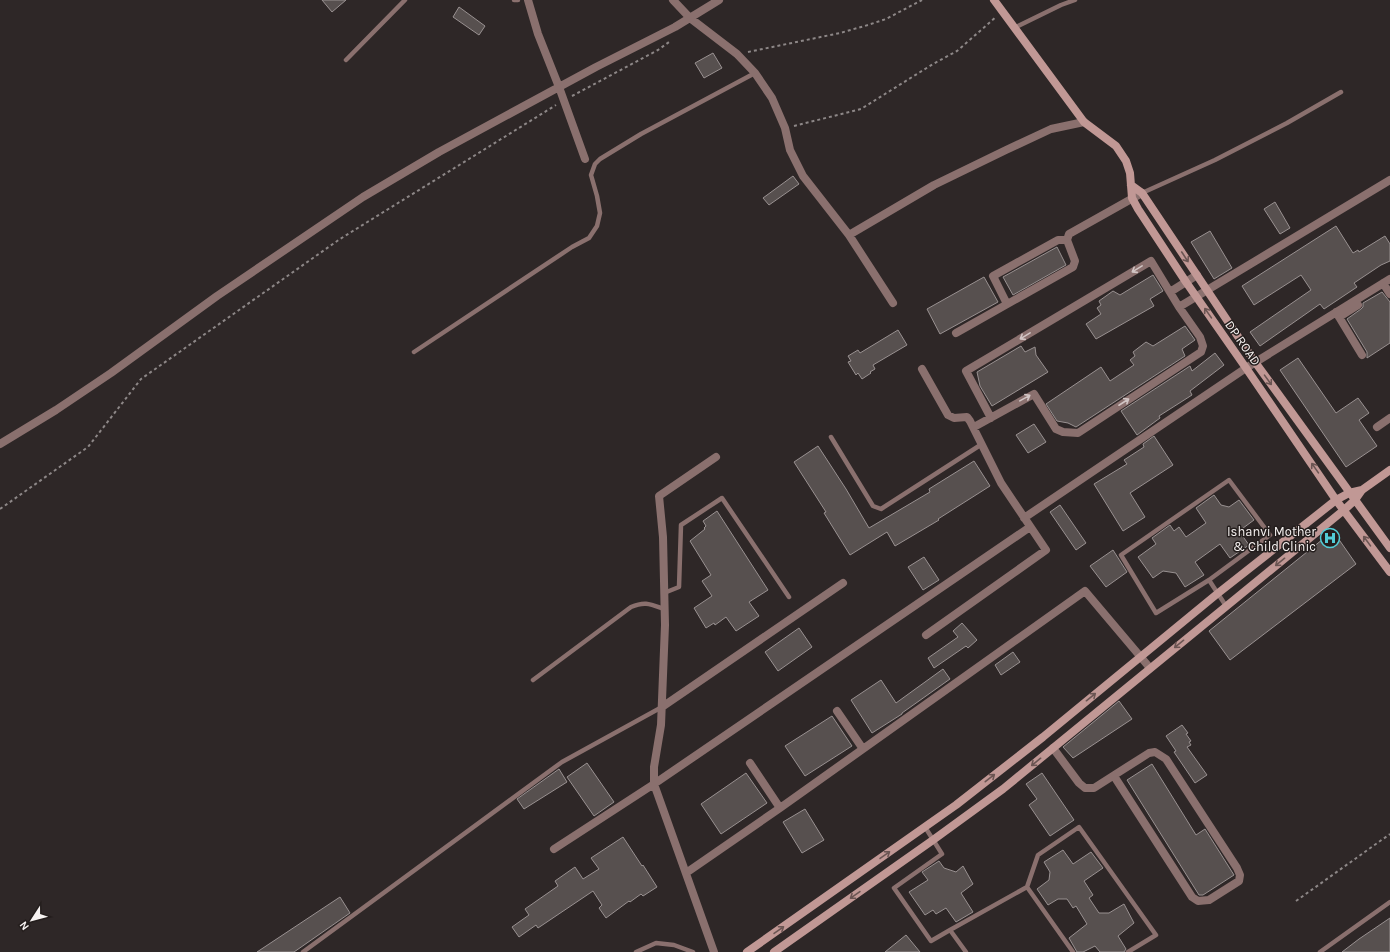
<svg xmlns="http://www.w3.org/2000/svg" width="1390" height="952" viewBox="0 0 1390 952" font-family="Karla,sans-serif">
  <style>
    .building { fill: #57504f; stroke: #999191 }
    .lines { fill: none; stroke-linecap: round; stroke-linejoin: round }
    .path { stroke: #8d8787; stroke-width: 2; stroke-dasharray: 3 3; stroke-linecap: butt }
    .lane { stroke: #8a706e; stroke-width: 4.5 }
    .street { stroke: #8a706e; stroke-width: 8 }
    .secondary { stroke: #c19895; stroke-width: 8 }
    .oneway { stroke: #6b5553 }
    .oneway2 { stroke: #d1c5c4 }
    .labels { text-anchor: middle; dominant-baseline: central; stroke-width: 3; stroke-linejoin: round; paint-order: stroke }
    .street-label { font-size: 13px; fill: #f7f3f2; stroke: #241e1d }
    .poi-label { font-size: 13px; fill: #f7f3f2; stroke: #241e1d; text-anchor: end }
  </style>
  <rect width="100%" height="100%" fill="#2e2727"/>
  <path class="building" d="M322 0H346L332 12Z
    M459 7 485 26 479 35 453 17Z
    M713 53 722 68 704 78 695 63Z
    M793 176 799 184 769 205 763 198Z
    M1275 202 1290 228 1280 234 1264 209Z
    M1336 226 1353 253 1358 250 1359 252 1385 236 1390 244V261L1381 265 1354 283 1357 287 1324 309 1320 304 1260 346 1250 332 1311 290 1301 275 1254 305 1242 286Z
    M1210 231 1232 268 1214 279 1191 242Z
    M1057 247 1066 265 1013 295 1003 277Z
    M1153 275 1163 291 1150 299 1154 306 1096 339 1086 324 1101 314 1097 308 1101 305 1099 301 1113 291 1120 295Z
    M984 277 998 302 940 334 927 309Z
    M1382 292 1390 302V343L1367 358V352L1347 319 1361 309 1363 307V303Z
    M1185 326 1195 340 1182 349 1185 356 1076 427 1068 423 1057 421 1046 404 1101 367 1110 381 1134 365 1130 360 1135 356 1133 352 1146 342 1153 346Z
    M898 330 907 345 873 365 875 369 870 372 871 373 862 379 858 373 856 375 848 362 851 361 848 356 858 350 860 353Z
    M1021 346 1025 352 1035 347 1036 355 1048 372 992 406 980 386 977 372Z
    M1215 353 1224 365 1190 391 1192 395 1159 416 1160 418 1137 435 1121 411 1190 366 1192 371Z
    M1298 358 1336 413 1358 398 1369 413 1359 420 1377 446 1346 467 1280 370Z
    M1034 424 1046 442 1028 453 1016 435Z
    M1154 436 1173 465 1130 493 1145 517 1123 531 1094 484 1127 464 1124 460 1144 447 1143 444Z
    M818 446 846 489 869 528 930 492 929 489 974 461 990 486 938 519 939 520 895 546 887 532 850 555 824 513 826 512 794 462Z
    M1214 495 1221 505 1229 507 1239 500 1254 520 1239 531 1249 545 1230 558 1220 544 1195 562 1204 575 1185 587 1176 573 1163 571 1153 578 1138 557 1156 544 1152 538 1170 525 1174 531 1179 527 1186 537 1206 523 1196 508Z
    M1060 505 1086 543 1076 550 1050 512Z
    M717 511 768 590 749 602 759 616 736 631 726 617 715 625 714 623 706 628 694 608 712 596 702 581 711 575 690 541 705 529 704 528 706 526 703 521Z
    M1333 531 1356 564 1230 660 1209 631Z
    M1113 550 1127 572 1106 587 1090 566Z
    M924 557 939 580 923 590 908 567Z
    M962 623 977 640 968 648 966 646 934 668 928 658 958 637 953 631Z
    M799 628 812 647 778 671 765 652Z
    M1013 652 1020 662 1001 675 995 665Z
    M943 669 950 679 902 713V714L872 733 851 700 881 680 896 703Z
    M1119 701 1132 719 1073 758 1063 747Z
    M832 716 852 746 805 776 785 746Z
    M1182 725 1188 733 1186 734 1191 741 1189 742 1191 745 1187 747 1207 775 1195 783 1174 752 1176 751 1166 736Z
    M587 763 614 802 594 816 567 777Z
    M1152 764 1196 835 1205 829 1234 875 1203 895H1199L1127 780Z
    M559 769 567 782 524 809 517 799Z
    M746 773 767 803 721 834 701 804Z
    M1042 773 1074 820 1050 836 1029 805 1037 799 1026 784Z
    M805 809 824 840 802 853 783 822Z
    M623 837 642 866 643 865 657 887 643 896 641 894 630 902 629 901 606 918 599 908 602 905 593 891 538 928 536 925 519 937 512 927 529 915 525 909 558 886 555 881 575 867 583 879 599 869 591 858Z
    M1063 850 1073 864 1091 852 1103 868 1084 881 1093 895 1089 898 1099 913H1109L1124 904 1134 923 1118 936 1126 949 1124 952H1100L1095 946 1083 952H1077L1069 938 1087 924 1076 906 1073 908 1067 899H1058L1048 905 1037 889 1049 880 1050 872 1044 862Z
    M939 861 944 868 956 872 963 866 973 884 961 893 973 912 956 922 946 908 936 914 933 910 925 915 909 892 928 880 922 872Z
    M340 897 350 913 294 952H257Z
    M1390 918V952H1342L1359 939Z
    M906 935 920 952H885Z"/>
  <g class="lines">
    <path class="path" d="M748 52 840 33 868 25 886 19 922 0
      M572 96 658 50 669 42
      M794 126 861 109 933 64 957 51 996 17
      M0 509 88 447 141 379 340 239 556 105
      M1296 901 1390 834"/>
    <path class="lane" d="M514 0H518
      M1014 28 1061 5 1075 0
      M346 60 405 0
      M1142 193 1215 160 1287 123 1341 92
      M414 352 572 247 589 238 597 226 600 213 597 196 591 175 595 164 600 159 641 134 755 73
      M831 437 873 506 881 509 982 444
      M1209 580 1270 535 1229 480 1121 555 1156 613 1209 580 1226 606
      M664 593 679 587 681 525 722 498 789 597
      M533 680 631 607C645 601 650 604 664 609
      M925 827 942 854 894 888 931 941 950 930 966 952
      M1027 887 1073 952
      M950 930 1027 887 1038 855 1079 827 1156 935 1128 952
      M303 952 562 762 662 707
      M636 952 656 943 674 945 693 952
      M1320 952 1390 902"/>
    <path class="street" d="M528 0 538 34 559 87 585 159
      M673 0 690 18 737 54 755 73 772 98 785 128 790 150 803 176 849 235 893 303
      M849 235 934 185 1006 150 1051 129 1084 122
      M1383 283 1390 294
      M1170 292 1197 275
      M1007 304 993 276 1058 240H1067
      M1336 312 1362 355
      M1339 317 1358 305
      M956 333 1073 267 1075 261 1067 240 1069 234 1142 193
      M922 369 948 415 954 418 967 417 970 421 1001 483 1046 550 926 635
      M991 418 966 371 1151 261 1179 307 1390 180
      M974 427 1034 394 1056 429 1063 432 1078 433 1201 352 1203 346 1200 337 1179 307
      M1377 427 1390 418
      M0 444 56 410 111 373 217 296 363 197 439 152 596 67 675 27 719 0
      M1024 518 1246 368 1390 279
      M662 707 843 583
      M837 711 863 749
      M1053 748 1079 783 1085 788H1094L1149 753 1155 752 1166 759 1237 868 1240 875 1239 881 1209 900 1198 901 1192 897 1114 776
      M750 763 780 808
      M554 849 654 784 1030 527
      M686 873 780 808 1085 591 1150 668
      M714 952 654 784V767L661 725 665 625 663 537 659 496 716 457"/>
    <path class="secondary" d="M994 0 1084 122 1116 146 1126 161 1130 173 1132 198 1138 209 1186 282 1246 368 1336 500 1390 572
      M1131 185 1142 193 1255 362 1390 548
      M747 952 956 805 1043 737 1217 594 1336 500 1349 493 1362 490 1390 470
      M774 952 933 840 1003 789 1344 510 1355 500 1362 490"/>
  </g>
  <defs><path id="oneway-shaft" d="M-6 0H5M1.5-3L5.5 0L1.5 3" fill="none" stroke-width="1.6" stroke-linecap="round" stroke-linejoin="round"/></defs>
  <g class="oneway">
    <use href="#oneway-shaft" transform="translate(1185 257) rotate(57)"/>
    <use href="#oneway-shaft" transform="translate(1208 313) rotate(-125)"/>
    <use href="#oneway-shaft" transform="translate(1268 380) rotate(54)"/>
    <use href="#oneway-shaft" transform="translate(1315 468) rotate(-125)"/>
    <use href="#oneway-shaft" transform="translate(1367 541) rotate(-126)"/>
    <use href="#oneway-shaft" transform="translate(1280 562) rotate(141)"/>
    <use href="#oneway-shaft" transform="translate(1179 644) rotate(141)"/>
    <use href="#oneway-shaft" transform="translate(1091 697) rotate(-39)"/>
    <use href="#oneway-shaft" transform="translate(1036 762) rotate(141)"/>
    <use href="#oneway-shaft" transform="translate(990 778) rotate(-38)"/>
    <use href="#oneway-shaft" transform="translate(885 855) rotate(-35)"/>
    <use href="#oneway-shaft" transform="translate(855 895) rotate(145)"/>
    <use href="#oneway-shaft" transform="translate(779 930) rotate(-35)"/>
  </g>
  <g class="oneway2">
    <use href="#oneway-shaft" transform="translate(1137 269) rotate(149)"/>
    <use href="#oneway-shaft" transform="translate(1025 336) rotate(149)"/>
    <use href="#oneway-shaft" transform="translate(1025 398) rotate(-29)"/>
    <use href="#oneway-shaft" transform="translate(1124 402) rotate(-33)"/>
  </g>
  <defs>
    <symbol id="hospital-ring" viewBox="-11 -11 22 22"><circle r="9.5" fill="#241e1d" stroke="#52ccd6" stroke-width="1.5"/><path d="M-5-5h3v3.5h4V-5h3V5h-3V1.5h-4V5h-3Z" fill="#52ccd6"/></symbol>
  </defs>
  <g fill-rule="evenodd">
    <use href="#hospital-ring" x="1319" y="527" width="22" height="22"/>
  </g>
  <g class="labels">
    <g class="street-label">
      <text transform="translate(1243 343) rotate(55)">DP ROAD</text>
    </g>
    <g class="poi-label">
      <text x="1316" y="531">Ishanvi Mother<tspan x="1316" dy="15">&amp; Child Clinic</tspan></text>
    </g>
  </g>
  <g transform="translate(32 920) rotate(234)" stroke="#241e1d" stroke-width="3" paint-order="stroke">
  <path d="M0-3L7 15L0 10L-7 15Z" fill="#f7f3f2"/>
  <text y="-6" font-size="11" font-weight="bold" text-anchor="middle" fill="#f7f3f2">N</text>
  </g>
</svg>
